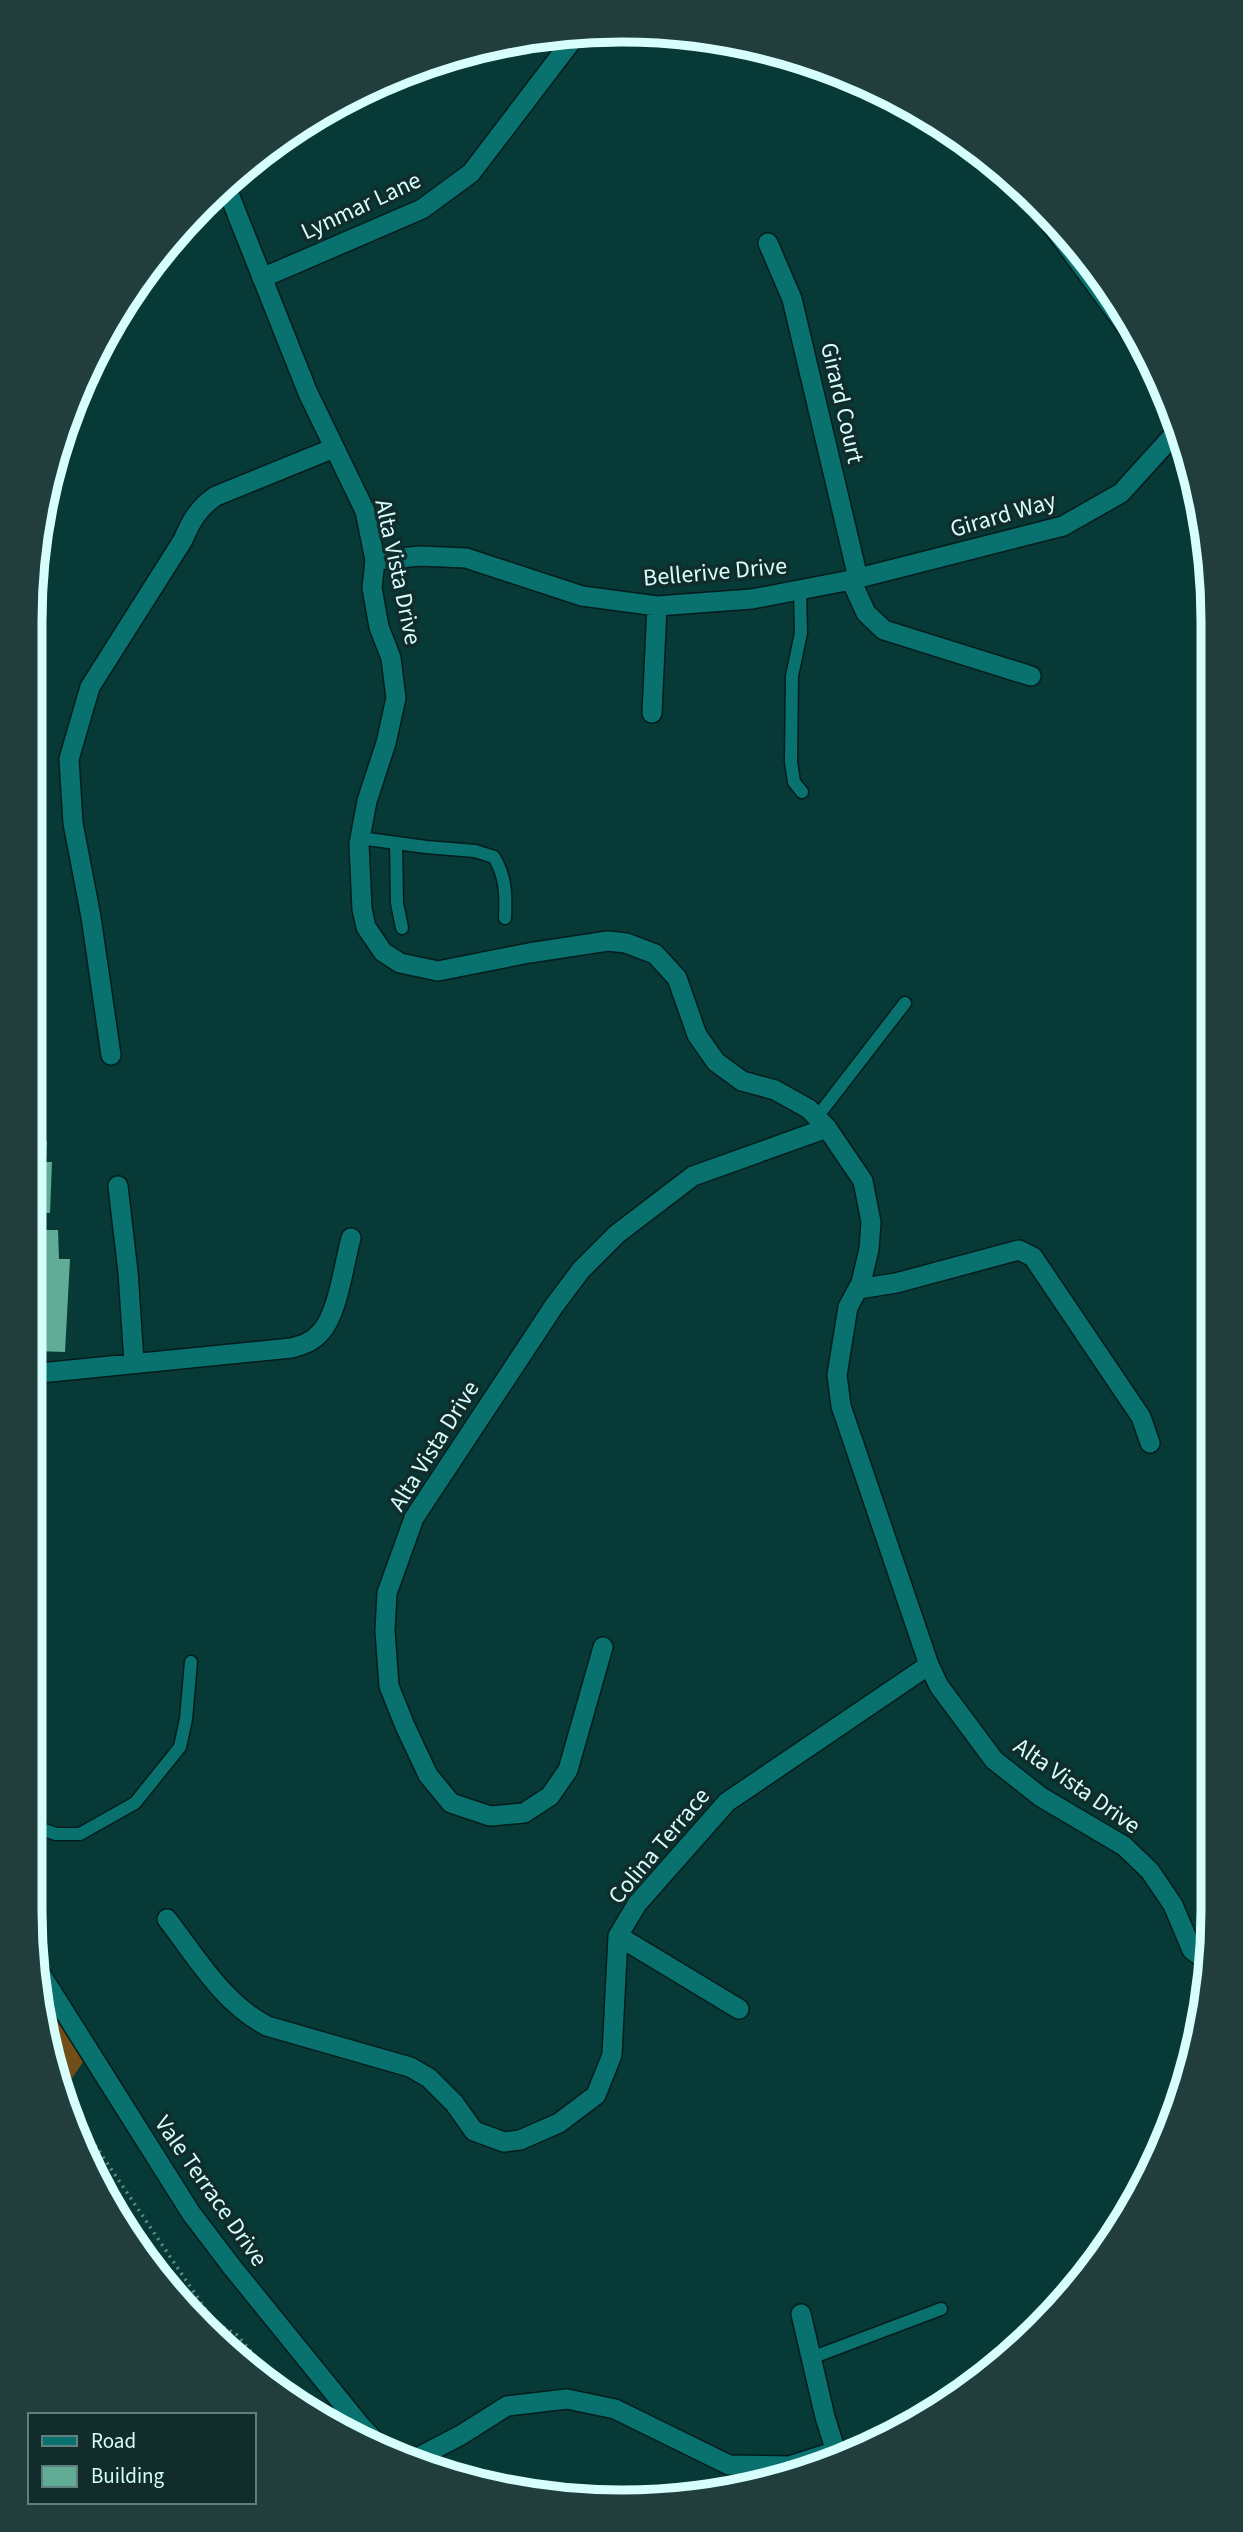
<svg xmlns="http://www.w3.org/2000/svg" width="1243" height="2532" viewBox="0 0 1243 2532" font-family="'Source Sans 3',sans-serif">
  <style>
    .green { fill: #714d17 }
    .building { fill: #60ac95 }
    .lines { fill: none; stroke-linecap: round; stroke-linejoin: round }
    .service-casing { stroke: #031d1d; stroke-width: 15 }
    .minor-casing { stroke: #031d1d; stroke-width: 22 }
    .tertiary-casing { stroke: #031d1d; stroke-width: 22 }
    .secondary-casing { stroke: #031d1d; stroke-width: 22 }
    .path { stroke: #5e8c8a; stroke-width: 3.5; stroke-dasharray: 2 5; stroke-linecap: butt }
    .service { stroke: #09716e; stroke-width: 12 }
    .minor { stroke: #09716e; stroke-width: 19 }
    .tertiary { stroke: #09716e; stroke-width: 19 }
    .secondary { stroke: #09716e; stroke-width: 19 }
    .labels { text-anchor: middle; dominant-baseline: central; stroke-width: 7; stroke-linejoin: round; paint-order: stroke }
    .street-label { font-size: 24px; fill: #d6fefc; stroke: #112c2b }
    .rim { fill: none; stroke: #d6fefc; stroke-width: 9 }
  </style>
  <rect width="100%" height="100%" fill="#073937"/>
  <path class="green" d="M40 1973 89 2053 60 2096Z"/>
  <path class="building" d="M30 1140 47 1141 46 1162H52L50 1213 30 1212Z
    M46 1230H58L59 1259H70L65 1352 33 1351 35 1324H30V1309L37 1310 39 1278H45Z"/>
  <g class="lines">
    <defs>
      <path id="service" d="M800 590 801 633 792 676 791 762 794 782 802 792
        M360 838 426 847 475 851 494 857C506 877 506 895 505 918
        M396 843 397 903 402 928
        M817 1117 905 1003
        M30 1825 56 1834H80L135 1803 180 1747 186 1719 191 1662
        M811 2358 941 2309"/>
      <path id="minor" d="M768 243 792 299 858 578
        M262 278 422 209 471 173 577 34
        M375 560 421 556 466 558 582 596 657 606 752 599 851 580 1063 526 1121 493 1178 430
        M851 580 866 613 884 630 1031 676
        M652 713 657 606
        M111 1055 91 917 73 823 69 759 90 687 183 540C191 521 199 507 216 496L334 448
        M118 1186 128 1272 134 1362
        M858 1289 896 1283 1019 1250 1033 1257 1141 1417 1150 1443
        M30 1374 291 1348C303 1345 312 1342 320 1333 338 1315 344 1263 351 1238
        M603 1647 568 1770 550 1796 524 1813 490 1816 451 1803 428 1775 405 1726 389 1686 385 1631 387 1593 414 1518 554 1306 581 1270 617 1234 693 1176 827 1128
        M167 1919C197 1958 223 2003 267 2026L410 2067 429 2078 454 2103 474 2131 504 2142 520 2140 559 2123 596 2095 612 2055 618 1936 637 1904 727 1802 929 1665
        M618 1936 739 2009
        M801 2314 825 2417 837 2455
        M417 2458 461 2435 507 2406 567 2399 615 2409 729 2465 789 2466 836 2451"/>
      <path id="tertiary" d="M225 184 308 393 365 511 375 560 372 588 379 627 391 658 396 698 386 743 367 801 359 844 362 909 366 927 383 952 400 963 438 971 529 953 608 941 626 943 655 954 677 978 697 1035 716 1062 742 1081 775 1090 809 1109 827 1128 863 1181 871 1222 869 1249 861 1283 848 1307 837 1375 841 1406 929 1665 939 1686 994 1760 1041 1797 1124 1846 1150 1871 1173 1905 1192 1950 1210 1963
        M1045 216 1140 345"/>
      <path id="secondary" d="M40 1973 191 2213 232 2267 360 2425 376 2442"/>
    </defs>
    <use href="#service" class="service-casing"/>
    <use href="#minor" class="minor-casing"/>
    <use href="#tertiary" class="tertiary-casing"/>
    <use href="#secondary" class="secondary-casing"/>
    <path class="path" d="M60 2093 214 2322 237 2335 291 2398"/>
    <use href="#service" class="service"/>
    <use href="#minor" class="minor"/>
    <use href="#tertiary" class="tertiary"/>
    <use href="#secondary" class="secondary"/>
  </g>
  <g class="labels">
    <g class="street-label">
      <text transform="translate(361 206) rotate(-25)">Lynmar Lane</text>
      <text transform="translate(842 403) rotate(77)">Girard Court</text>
      <text transform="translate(1003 515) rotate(-16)">Girard Way</text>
      <text transform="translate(398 572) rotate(78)">Alta Vista Drive</text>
      <text transform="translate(715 572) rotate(-5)">Bellerive Drive</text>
      <text transform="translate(434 1446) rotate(-58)">Alta Vista Drive</text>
      <text transform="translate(1077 1786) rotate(35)">Alta Vista Drive</text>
      <text transform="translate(659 1846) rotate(-50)">Colina Terrace</text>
      <text transform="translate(211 2191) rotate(55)">Vale Terrace Drive</text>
    </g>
  </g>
  <path d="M0 0H1243V2532H0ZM621 42H622A579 579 0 0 1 1201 621V1911A579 579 0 0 1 622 2490H621A579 579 0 0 1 42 1911V621A579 579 0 0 1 621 42Z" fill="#213d3c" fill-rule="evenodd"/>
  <path class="rim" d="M621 42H622A579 579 0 0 1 1201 621V1911A579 579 0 0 1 622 2490H621A579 579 0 0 1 42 1911V621A579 579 0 0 1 621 42Z"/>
  <rect x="28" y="2413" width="228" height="91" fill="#112c2b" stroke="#60807f" stroke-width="2"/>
  <rect x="42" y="2436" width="35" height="10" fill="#09716e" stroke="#60807f" stroke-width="2"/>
  <text x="91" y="2448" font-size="21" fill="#d6fefc">Road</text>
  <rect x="42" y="2466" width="35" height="21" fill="#60ac95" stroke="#60807f" stroke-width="2"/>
  <text x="91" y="2483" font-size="21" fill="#d6fefc">Building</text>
</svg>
